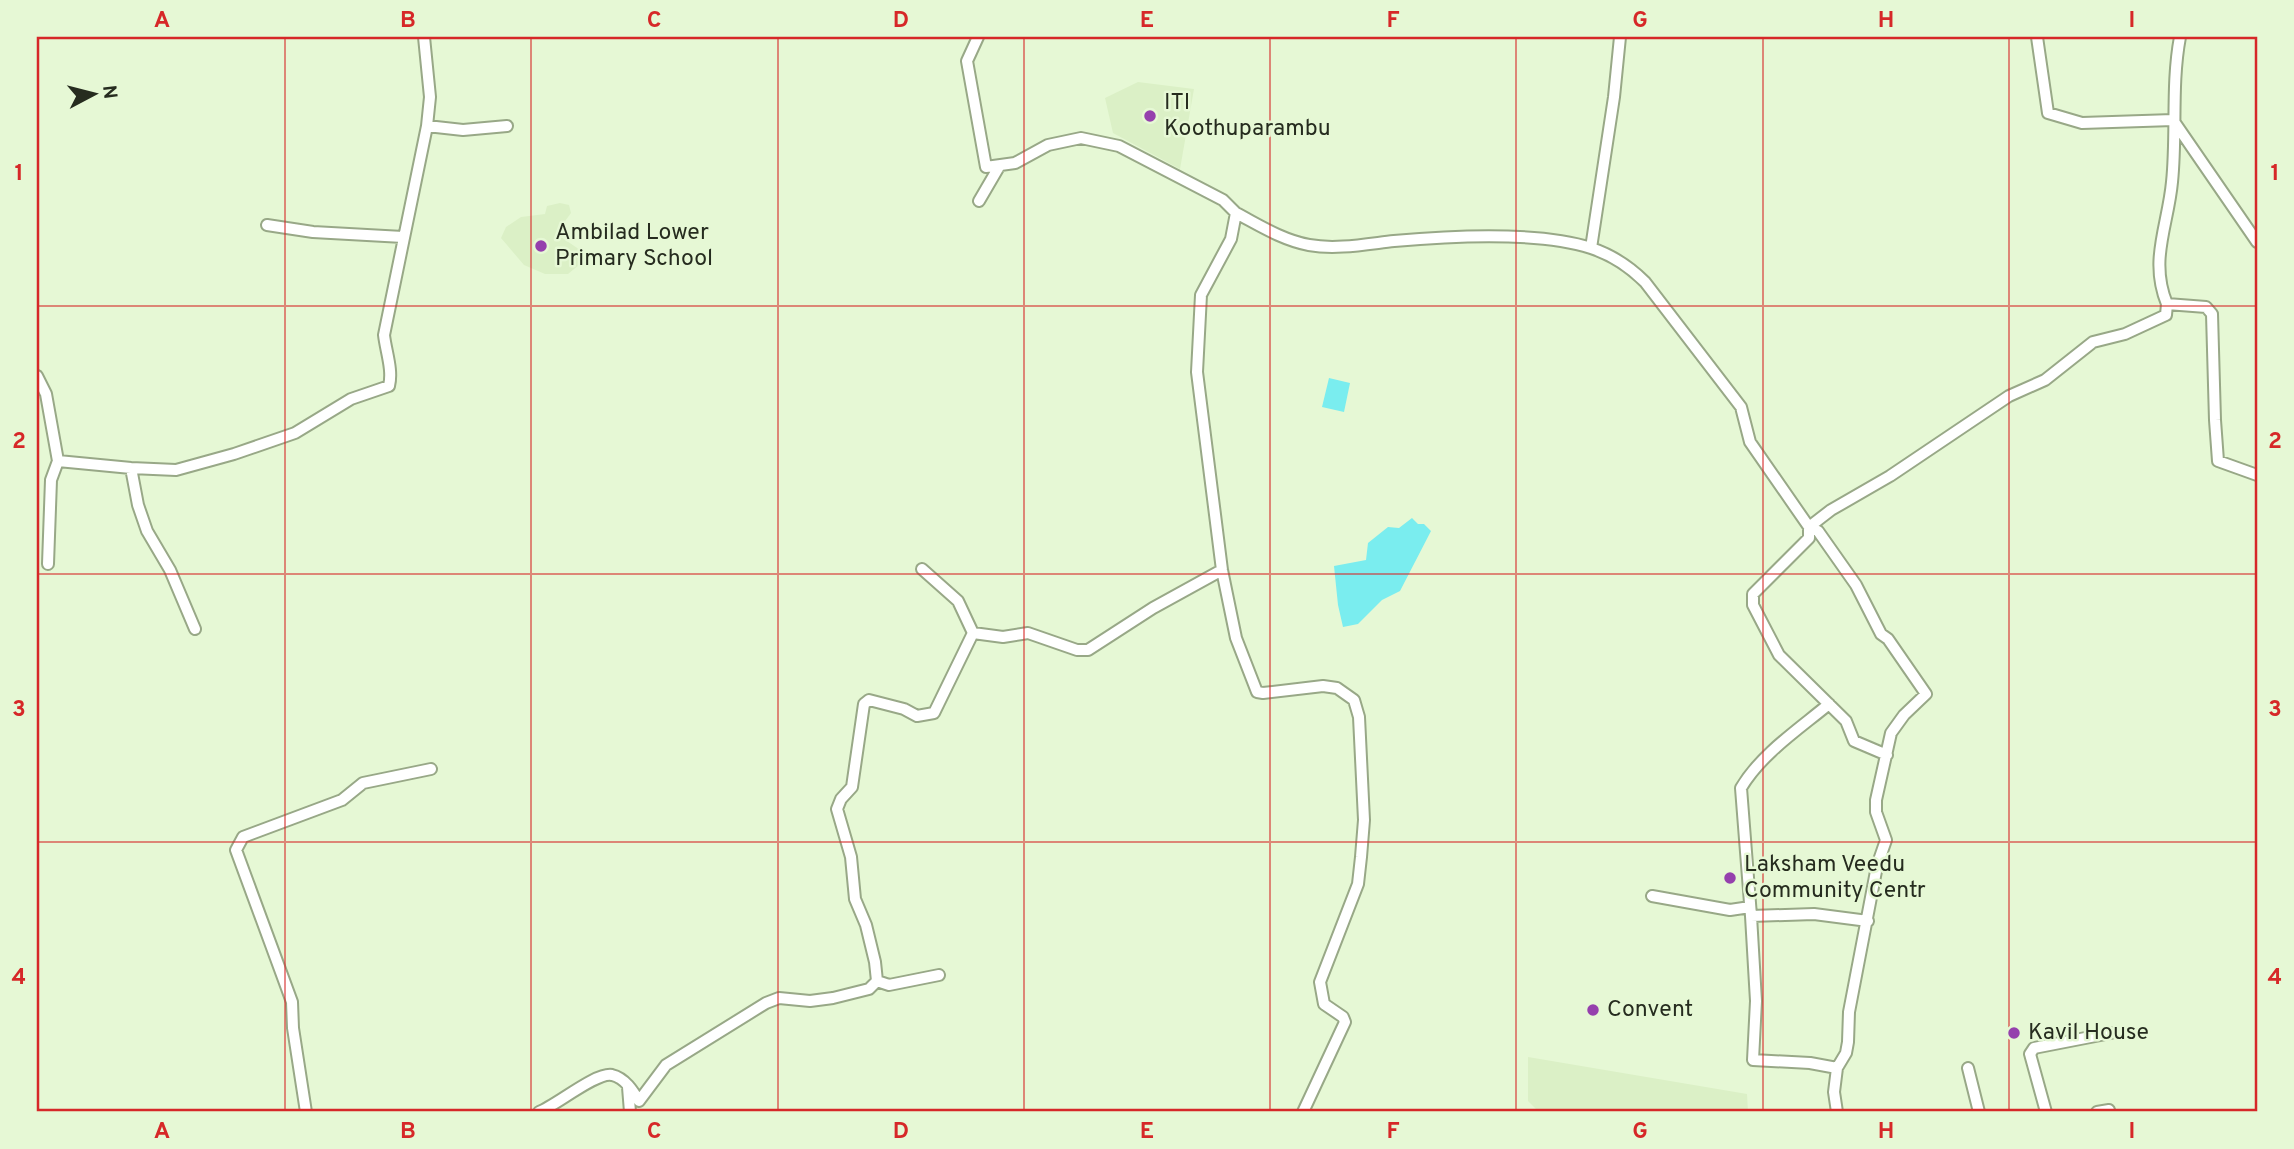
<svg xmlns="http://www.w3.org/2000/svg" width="2294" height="1149" viewBox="0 0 2294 1149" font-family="Overpass,sans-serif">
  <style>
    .built { fill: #dbf0c6 }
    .water { fill: #7aedef }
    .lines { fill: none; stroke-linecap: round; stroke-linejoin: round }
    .street-casing { stroke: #98a887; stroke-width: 14 }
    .street { stroke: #fff; stroke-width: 10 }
    .grid { fill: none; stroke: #d62828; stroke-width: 2; stroke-opacity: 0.55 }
    .poi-dot { fill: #9540ad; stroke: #e6f8d5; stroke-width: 2.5 }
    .labels { text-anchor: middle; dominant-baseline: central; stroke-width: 5; stroke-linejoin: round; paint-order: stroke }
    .poi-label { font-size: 23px; fill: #262c1f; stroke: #e6f8d5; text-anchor: start }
    .neatline { fill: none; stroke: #d62828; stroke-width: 2.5 }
    .grid-label { font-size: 23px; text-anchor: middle; font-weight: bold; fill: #d62828 }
  </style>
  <rect width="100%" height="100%" fill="#e6f8d5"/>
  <path class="built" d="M1138 82 1194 89 1180 169 1113 133 1105 98Z
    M560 203 569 205 571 213 560 228 561 237 586 254 585 260 568 274H545L524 265 501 238 506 227 521 217 545 214 547 206Z
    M1528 1057 1747 1094 1748 1112H1539L1528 1101Z"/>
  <path class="water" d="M1329 378 1350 383 1344 412 1322 407Z
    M1412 518 1418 524H1424L1431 531 1400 591 1382 600 1358 624 1343 627 1338 605 1334 566 1366 560 1368 543 1388 527 1399 528Z"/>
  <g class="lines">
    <defs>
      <path id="street" d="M978 37 967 61 986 167 1015 163 1048 145 1081 138 1119 146 1223 200 1236 213 1231 239 1201 295 1197 372 1222 570 1236 638 1257 692 1263 693 1323 686 1337 688 1354 700 1359 717 1364 820 1361 857 1358 884 1320 982 1324 1004 1343 1017 1345 1022 1303 1112
        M2037 37 2048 113 2082 123 2173 120 2257 242
        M427 126 463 130 507 126
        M979 201 1000 165
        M1236 213C1259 225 1282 240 1309 245 1336 250 1367 244 1394 241 1450 236 1538 231 1591 248 1612 255 1630 267 1645 282L1741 407 1750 442 1809 527 1818 531 1856 585 1881 634 1888 639 1926 694 1904 715 1891 733 1876 800V812L1886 840 1877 866 1849 1012 1848 1042 1846 1053 1837 1068 1834 1092 1837 1112
        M267 225 313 232 403 237
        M1591 248 1614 97 1620 37
        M2167 304C2149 260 2168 226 2172 182 2177 134 2171 85 2180 37
        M37 376 46 394 58 461 131 468 176 470 234 454 295 433 351 399 389 386C393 370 386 352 384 335L427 126 430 97 424 37
        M131 468 138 505 147 531 170 570 195 629
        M48 564 51 480 58 461
        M922 569 958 601 973 633
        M1829 704C1799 729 1761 754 1741 788L1751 916 1814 914 1868 921
        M1887 755 1854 741 1846 721 1779 655 1753 605V594L1809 538V527L1831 510 1890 476 2009 396 2045 380 2093 342 2125 334 2166 315 2167 304 2206 307 2212 314 2215 420 2218 461 2257 475
        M1652 896 1730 910 1750 907
        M1751 916 1756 1001 1753 1060 1810 1063 1837 1068
        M877 981 889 985 939 975
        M1968 1068 1979 1112
        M628 1087 630 1112
        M306 1112 293 1028 292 1002 236 850 243 837 342 800 363 783 431 769
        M539 1112C557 1105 596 1072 612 1075 625 1078 633 1091 639 1101L666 1065 766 1003 779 998 810 1001 833 998 869 989 877 981 875 962 866 925 855 899 851 857 837 809 841 799 852 787 864 704 869 700 904 709 917 716 934 713 973 633 1003 637 1028 633 1077 650H1088L1153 608 1222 570
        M2046 1112 2030 1054 2034 1048 2111 1033
        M2097 1112 2109 1110"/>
    </defs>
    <use href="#street" class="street-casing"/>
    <use href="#street" class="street"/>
  </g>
  <path class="grid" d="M285 37V1112M531 37V1112M778 37V1112M1024 37V1112M1270 37V1112M1516 37V1112M1763 37V1112M2009 37V1112M37 306H2257M37 574H2257M37 842H2257"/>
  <g class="poi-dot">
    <circle cx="1150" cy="116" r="7"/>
    <circle cx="541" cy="246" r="7"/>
    <circle cx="1730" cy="878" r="7"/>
    <circle cx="1593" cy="1010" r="7"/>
    <circle cx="2014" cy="1033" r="7"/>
  </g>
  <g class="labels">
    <g class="poi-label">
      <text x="1164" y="103">ITI<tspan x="1164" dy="26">Koothuparambu</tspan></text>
      <text x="555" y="233">Ambilad Lower<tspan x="555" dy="26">Primary School</tspan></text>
      <text x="1744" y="865">Laksham Veedu<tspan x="1744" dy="26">Community Centr</tspan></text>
      <text x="1607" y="1010">Convent</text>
      <text x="2028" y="1033">Kavil House</text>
    </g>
  </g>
  <rect width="2294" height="1149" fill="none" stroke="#e6f8d5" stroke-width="77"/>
  <g transform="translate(94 94) rotate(83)" stroke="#e6f8d5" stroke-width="5" paint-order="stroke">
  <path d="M0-5L12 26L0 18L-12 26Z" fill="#262c1f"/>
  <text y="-10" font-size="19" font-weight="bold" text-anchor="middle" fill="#262c1f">N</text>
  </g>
  <rect x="38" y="38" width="2218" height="1072" class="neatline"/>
  <g class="grid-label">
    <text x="162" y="27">A</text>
    <text x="408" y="27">B</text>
    <text x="654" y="27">C</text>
    <text x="901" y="27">D</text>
    <text x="1147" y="27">E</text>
    <text x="1393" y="27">F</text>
    <text x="1640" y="27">G</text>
    <text x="1886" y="27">H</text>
    <text x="2132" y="27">I</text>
    <text x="19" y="180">1</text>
    <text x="2275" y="180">1</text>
    <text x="19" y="448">2</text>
    <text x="2275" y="448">2</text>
    <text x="19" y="716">3</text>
    <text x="2275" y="716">3</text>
    <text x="19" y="984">4</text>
    <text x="2275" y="984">4</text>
    <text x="162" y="1138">A</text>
    <text x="408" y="1138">B</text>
    <text x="654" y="1138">C</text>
    <text x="901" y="1138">D</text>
    <text x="1147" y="1138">E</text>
    <text x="1393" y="1138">F</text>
    <text x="1640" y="1138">G</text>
    <text x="1886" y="1138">H</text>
    <text x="2132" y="1138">I</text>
  </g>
</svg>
